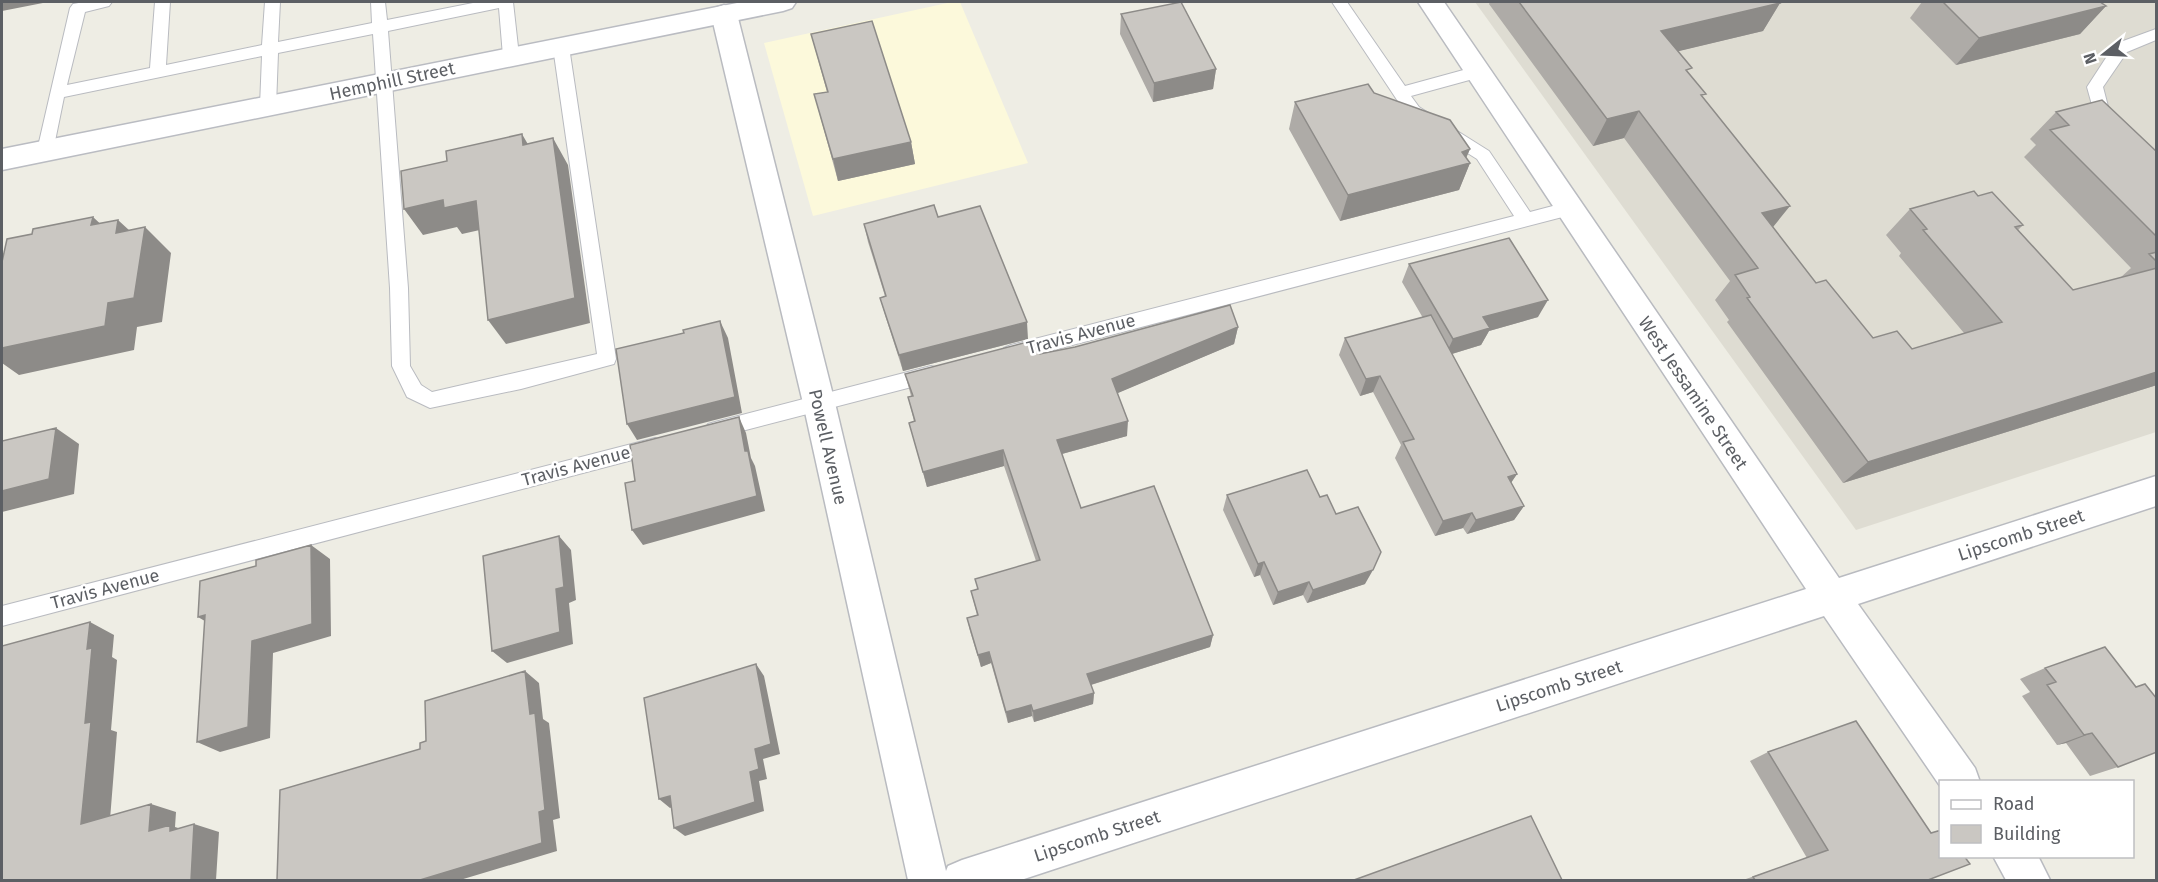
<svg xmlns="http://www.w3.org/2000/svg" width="2158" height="882" viewBox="0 0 2158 882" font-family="'Fira Sans',sans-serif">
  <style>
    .commercial { fill: #fcf9db }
    .education { fill: #dedcd2 }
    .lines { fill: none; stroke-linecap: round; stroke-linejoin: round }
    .service-casing { stroke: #b9bbc0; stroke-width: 2 }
    .minor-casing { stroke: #b9bbc0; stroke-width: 3 }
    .secondary-casing { stroke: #babcc2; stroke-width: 3 }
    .service { fill: #fff; fill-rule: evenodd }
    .minor { fill: #fff; fill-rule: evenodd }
    .secondary { fill: #fff; fill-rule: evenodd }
    .wall { fill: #aeaba7 }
    .shaded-wall { fill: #8d8b88 }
    .building { fill: #cac7c2; stroke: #8d8b88; stroke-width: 1.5 }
    .labels { text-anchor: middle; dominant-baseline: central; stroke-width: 5; stroke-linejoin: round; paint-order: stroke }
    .street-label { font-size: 18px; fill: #5c5f64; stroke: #fff }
  </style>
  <rect width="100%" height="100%" fill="#eeede4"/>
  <path class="commercial" d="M952 2H960L1028 163 813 216 764 43Z"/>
  <path class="education" d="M1475 2H2156V432L1856 530Z"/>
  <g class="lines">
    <defs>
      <path id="service" d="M84 2H112L109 6 85 12 67 85 150 68 155 2H170L166 65 262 45 265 2H280L278 42 372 23 371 2H385L387 20 478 2H513L519 56 511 62 503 56 499 8 388 31 408 288 410 366 421 385 432 392 597 354 553 47 561 42 569 47 616 359 614 364 521 389 430 408 407 397 392 366 390 288 373 34 278 53 276 106 268 112 260 106 262 56 64 97 53 151 45 157 39 155 37 151 70 8 73 4Z
        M1332 2H1347L1405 86 1478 66 1484 68 1486 72 1484 76 1411 96 1419 107 1489 151 1530 212 1568 202 1574 204 1577 209 1574 214 1011 361 1004 358 1002 353 1004 348 1011 345 1514 216 1477 159 1407 115Z
        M2156 29V40L2127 52 2103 87 2113 126 2105 132 2099 130 2087 87 2115 44Z
        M931 366 938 368 940 374 938 380 931 382 715 438 708 436 705 430 708 424 715 422Z
        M655 438 662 440 665 446 662 452 655 454 2 626V606Z"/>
      <path id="minor" d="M1418 2H1444L1839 578 2156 476V506L1858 604 1975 768 1980 782H1940V786L1824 616 1021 880H908L803 403 711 14 715 8 724 5 733 8 737 14 835 403 946 871 948 866 962 860 1806 589Z
        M1993 856H2038L2050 880H2006Z"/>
      <path id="secondary" d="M742 2H796L792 8 783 11 2 170V149Z"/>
    </defs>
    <use href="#service" class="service-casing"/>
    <use href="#minor" class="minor-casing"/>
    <use href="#secondary" class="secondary-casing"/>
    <use href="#service" class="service"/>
    <use href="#minor" class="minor"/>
    <use href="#secondary" class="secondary"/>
  </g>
  <path class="wall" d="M1490 2H1779L1780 3 1763 31 1678 51 1689 74 1773 228 1816 283 1873 338 1912 349 1964 333 1899 256 1901 253 1886 235 1910 209 1978 196 2023 225 2018 230 2073 290 2120 278 2131 268 2024 157 2036 145 2030 139 2056 112 2157 152V385L1843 483 1727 322 1729 320 1715 300 1730 281 1624 138 1593 146 1489 4Z
    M1922 2H2100L2106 6 2080 34 1956 65 1910 18Z
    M1121 14 1216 69 1213 89 1153 102 1120 34Z
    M811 34 911 142 915 164 838 181 814 94 827 92Z
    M1374 93 1470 149 1466 158 1470 163 1459 190 1340 221 1289 129 1295 102Z
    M938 217 1028 339 903 371 885 315 880 298 885 296 868 242 864 224Z
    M1409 264 1538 317 1489 331 1481 345 1452 354 1517 474 1511 482 1524 506 1514 520 1467 534 1463 528 1435 536 1395 458 1401 445 1373 392 1360 396 1339 355 1345 338 1423 318 1402 282Z
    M1238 327 1234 344 1117 393 1127 436 1062 454 1081 508 1213 635 1210 647 1091 685 1094 693 1093 704 1034 722 1032 716 1008 723 991 663 981 667 970 631 967 618 977 615 971 591 977 589 1036 561 1004 466 927 487 909 423 914 421 908 397 911 396 905 374Z
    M1227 495 1365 584 1307 603 1303 595 1273 605 1260 575 1254 577 1223 510Z
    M2045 668 2118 767 2090 776 2066 743 2057 745 2022 696 2030 692 2020 679Z
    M1768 752 1931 833 1941 830 1928 880H1743L1807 858 1750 761Z"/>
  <path class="shaded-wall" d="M2 2H48L2 11Z
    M1780 3 1763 31 1646 59 1661 31Z
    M2106 6 2080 34 1956 65 1979 38Z
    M1216 69 1213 89 1153 102 1154 83Z
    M1639 111 1624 138 1593 146 1607 119Z
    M522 134 537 160 523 145Z
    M553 138 568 165 590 323 506 344 488 320Z
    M911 142 915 164 838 181 833 159Z
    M1470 149 1463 165 1470 163 1459 190 1340 221 1348 195Z
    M443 200 476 201 493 227 462 234 457 227 423 235 404 209Z
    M1790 206 1769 232 1762 213Z
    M93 217 121 243 91 225Z
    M118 220 142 242 145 227 171 253 162 322 137 327 134 350 19 375 2 363V348L116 233Z
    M1548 300 1538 317 1489 331 1481 345 1445 356 1453 339 1483 317Z
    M720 321 728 338 742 413 637 440 627 424Z
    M1027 322 1028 339 903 371 899 355Z
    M1238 327 1234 344 1111 396 1112 379Z
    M2157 372V385L1843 483 1868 462Z
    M1380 376 1373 392 1360 396 1366 379Z
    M739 417 746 433 751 458 755 466 765 511 643 545 632 530 745 451Z
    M1128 421 1127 436 1058 455 1057 440Z
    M56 428 79 444 74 494 2 512V491Z
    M1003 450 1004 466 927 487 923 472Z
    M1517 474 1507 489 1508 477Z
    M1524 506 1514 520 1467 534 1476 520Z
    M1472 513 1463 528 1435 536 1443 521Z
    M559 536 571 550 576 600 569 603 573 644 507 663 492 651 556 589Z
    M311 545 330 559 331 636 273 653 270 738 220 752 197 742 252 641Z
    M1264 562 1260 575 1254 577 1258 564Z
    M1373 570 1365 584 1307 603 1313 590Z
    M1309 582 1303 595 1273 605 1278 592Z
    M205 615 220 630 198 617Z
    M90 622 114 635 112 657 117 660 111 730 117 732 109 832 81 824 87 649Z
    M1213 635 1210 647 1087 686V674Z
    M989 652 991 663 981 667 978 655Z
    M756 664 764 676 780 754 763 759 767 779 759 781 764 811 685 836 674 828 750 772 755 749Z
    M525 671 539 683 543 719 549 723 560 818 553 820 557 851 460 880H420L539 812Z
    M1094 693 1093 704 1034 722 1033 711Z
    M1031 705 1032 716 1008 723 1006 712Z
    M2092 733 2066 743 2057 745 2084 735Z
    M670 796 681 804 670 808 659 799Z
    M151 804 176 812 175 827 194 833V824L219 832 216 880H191L149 831Z"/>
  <path class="building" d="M1181 2 1216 69 1154 83 1121 14Z
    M1519 2H1779L1780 3 1661 31 1692 68 1686 70 1706 94 1701 95 1790 206 1762 213 1816 283 1826 280 1873 338 1897 331 1912 349 2002 322 1923 230 1927 229 1910 209 1974 191 1978 196 1992 192 2023 225 2015 227 2073 290 2157 268V372L1868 462 1747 298 1750 297 1735 275 1758 268 1639 111 1607 119Z
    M1943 2H2100L2106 6 1979 38Z
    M872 21 911 142 833 159 814 94 828 92 811 34Z
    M1368 84 1374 93 1450 120 1470 149 1462 152 1470 163 1348 195 1295 102Z
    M2102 100 2157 152V237L2050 130 2069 125 2056 112Z
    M522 134 523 145 553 138 575 298 488 320 476 201 444 208 443 200 404 209 401 171 447 161 446 151Z
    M934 205 938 217 980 206 1027 322 899 355 880 298 886 296 864 224Z
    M93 217 91 225 118 220 116 233 145 227 134 298 108 303 105 326 2 348V262L7 239 32 234 33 229Z
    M1509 238 1548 300 1483 317 1490 328 1453 339 1409 264Z
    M2157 252V262L2149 254Z
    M1230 305 1238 327 1112 379 1128 421 1057 440 1081 508 1154 486 1213 635 1087 674 1094 693 1033 711 1031 705 1006 712 989 652 978 655 967 618 978 615 971 591 978 589 975 579 1040 560 1003 450 923 472 909 423 915 421 908 397 913 396 905 374 1035 340 1040 354 1075 347Z
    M1431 315 1517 474 1508 477 1524 506 1476 520 1472 513 1443 521 1403 442 1414 439 1380 376 1366 379 1345 338Z
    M720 321 735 397 627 424 616 349 684 333 683 330Z
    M739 417 745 451H748L757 496 632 530 625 483 635 481 630 445Z
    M56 428 49 479 2 491V441Z
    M1307 470 1320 497 1327 495 1336 514 1358 507 1381 552 1373 570 1313 590 1309 582 1278 592 1264 562 1258 564 1227 495Z
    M559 536 564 587 556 589 560 632 492 651 483 556Z
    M311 545 312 624 252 641 248 727 197 742 205 615 198 617 200 581 256 566V560Z
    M90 622 87 649 92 648 85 723 91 722 81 824 151 804 149 831 170 825V831L194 824 191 880H2V646Z
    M2105 647 2136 687 2145 684 2157 699V752L2118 767 2092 733 2084 735 2047 685 2056 682 2045 668Z
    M756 664 771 744 755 749 759 769 750 772 755 802 674 828 670 796 659 799 644 698Z
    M525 671 530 714 535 713 545 810 539 812 542 843 420 880H277L280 790 420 749V743L426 741 425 701Z
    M1856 721 1931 833 1941 830V856H1964L1970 864 1928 880H1755L1753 877 1828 850 1768 752Z
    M1531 816 1562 880H1354Z"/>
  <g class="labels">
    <g class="street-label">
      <text transform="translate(392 81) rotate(-12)">Hemphill Street</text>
      <text transform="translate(1081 334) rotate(-15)">Travis Avenue</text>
      <text transform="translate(1693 393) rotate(56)">West Jessamine Street</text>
      <text transform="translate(828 447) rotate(77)">Powell Avenue</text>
      <text transform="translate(576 466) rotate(-15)">Travis Avenue</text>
      <text transform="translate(2021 535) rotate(-18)">Lipscomb Street</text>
      <text transform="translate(105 589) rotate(-15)">Travis Avenue</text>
      <text transform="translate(1559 686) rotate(-18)">Lipscomb Street</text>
      <text transform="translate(1097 836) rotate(-18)">Lipscomb Street</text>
    </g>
  </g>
  <rect width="2158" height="882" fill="none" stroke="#5c5f64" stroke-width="6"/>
  <rect x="1939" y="780" width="195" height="78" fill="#ffffff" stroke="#bebfc1" stroke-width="1.5"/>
  <rect x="1951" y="800" width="30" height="9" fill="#ffffff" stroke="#bebfc1" stroke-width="1.5"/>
  <text x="1993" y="810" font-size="18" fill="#5c5f64">Road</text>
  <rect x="1951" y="825" width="30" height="18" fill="#cac7c2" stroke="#bebfc1" stroke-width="1.5"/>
  <text x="1993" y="840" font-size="18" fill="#5c5f64">Building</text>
  <g transform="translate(2104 54) rotate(252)" stroke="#ffffff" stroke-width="4.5" paint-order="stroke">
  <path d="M0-4.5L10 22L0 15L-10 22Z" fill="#5c5f64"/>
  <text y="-9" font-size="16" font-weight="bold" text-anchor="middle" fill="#5c5f64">N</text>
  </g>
</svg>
